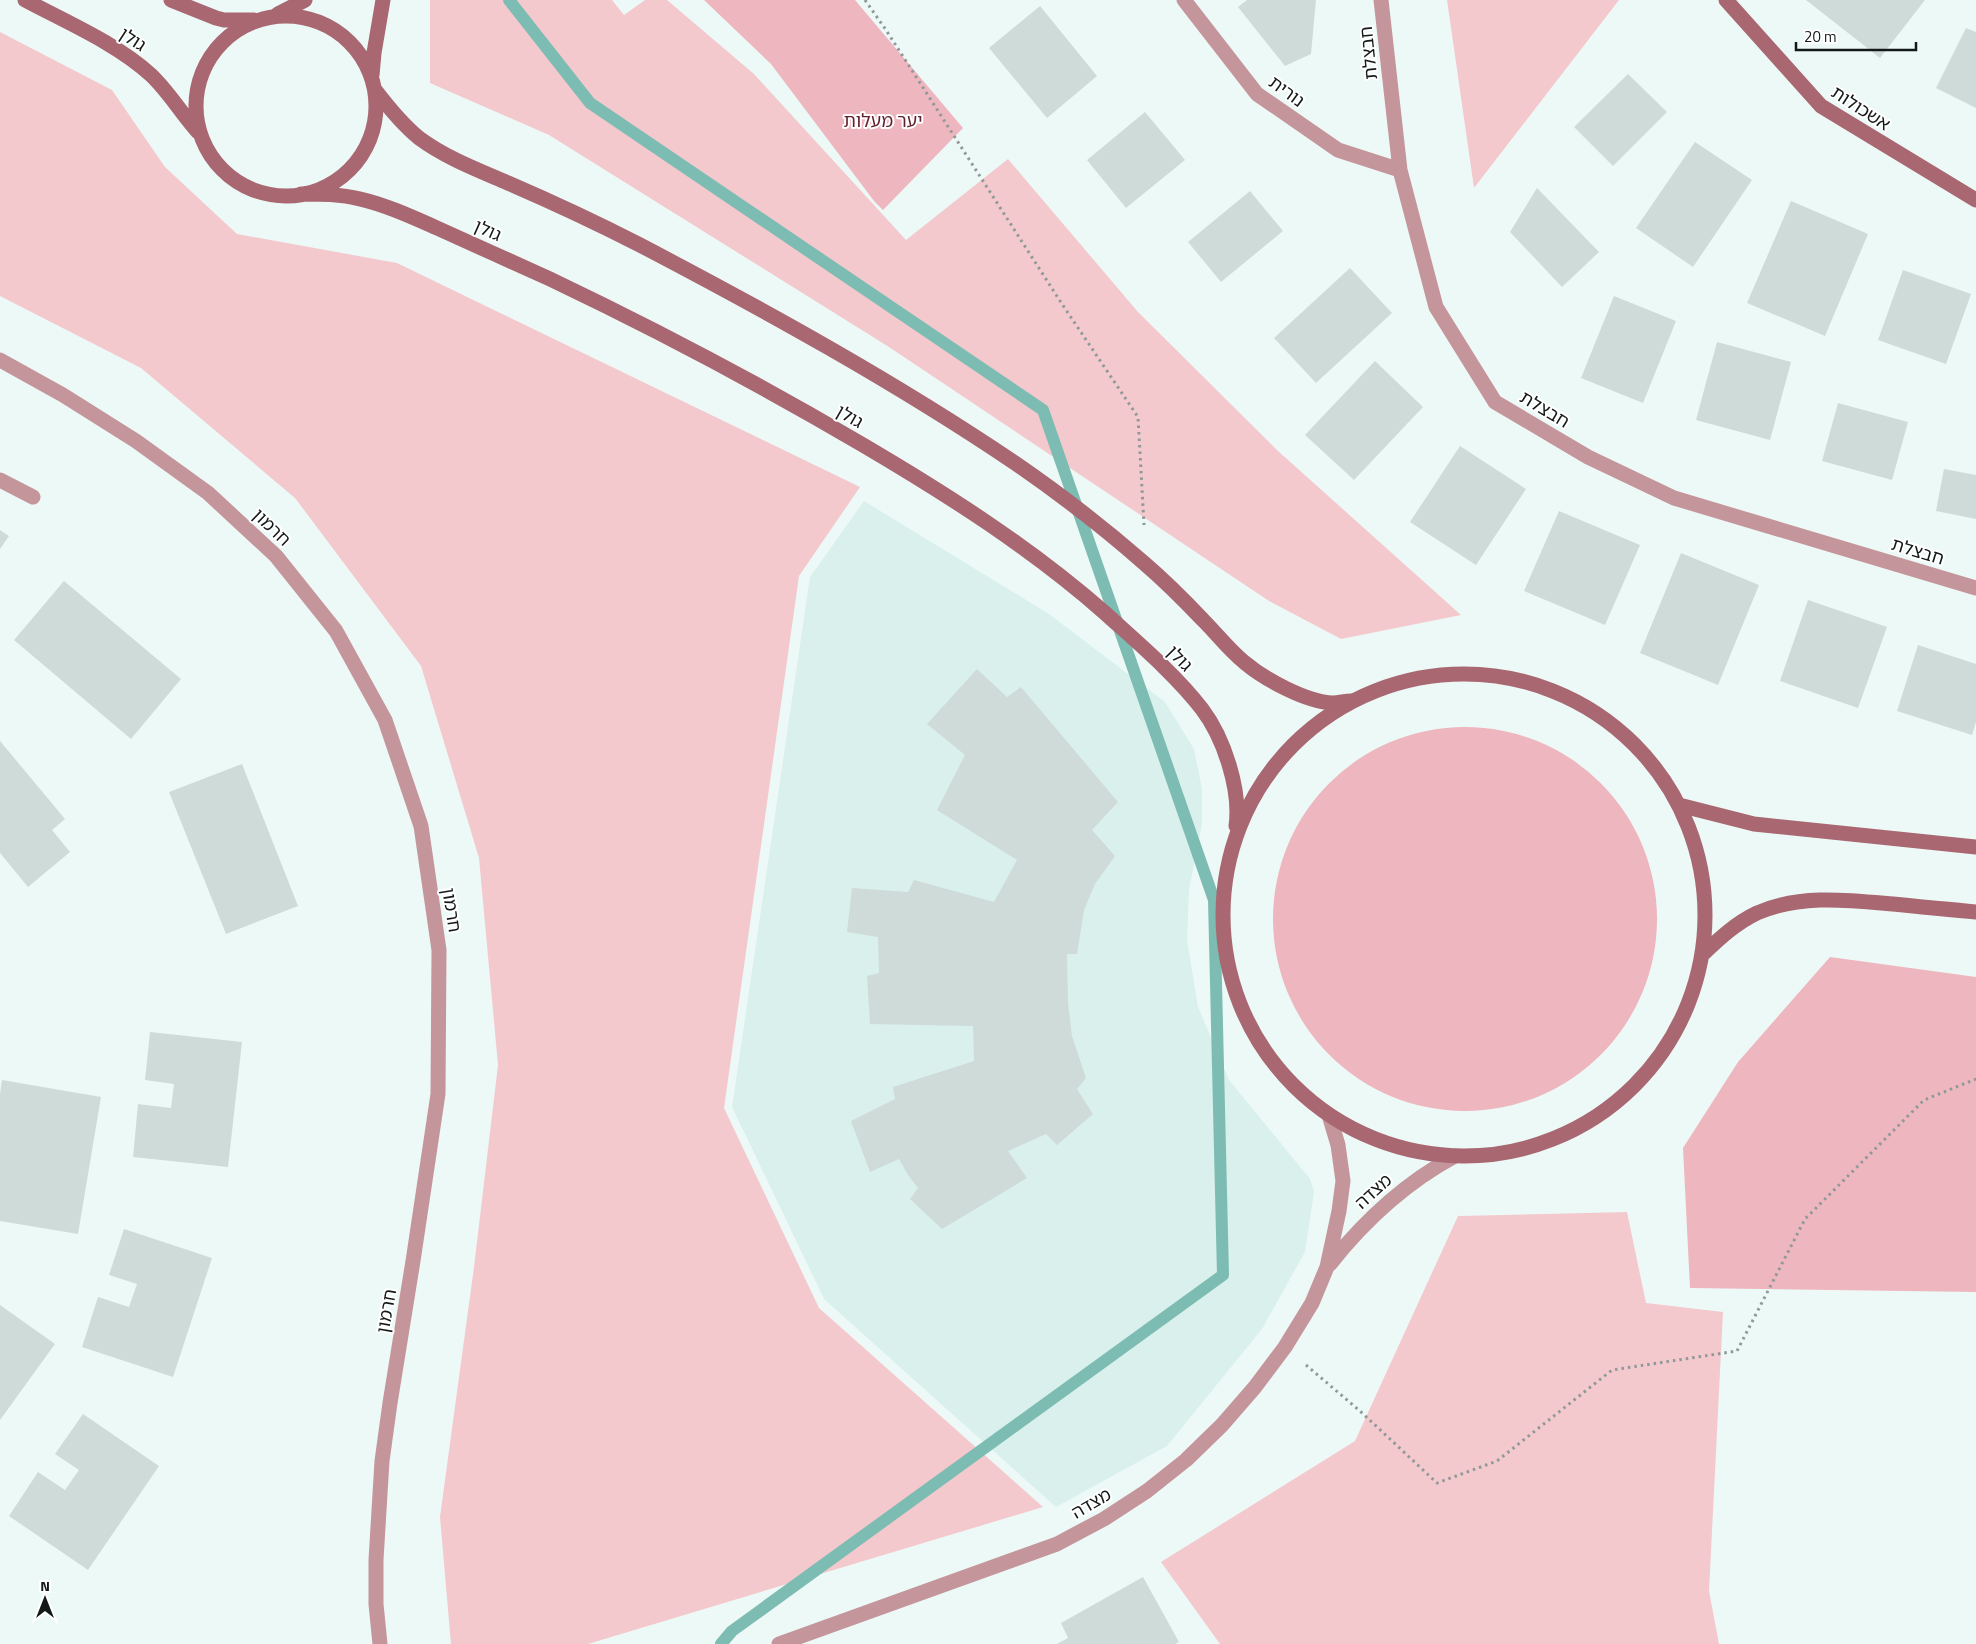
<svg xmlns="http://www.w3.org/2000/svg" width="1976" height="1644" viewBox="0 0 1976 1644" font-family="'Titillium Web','Noto Sans Hebrew',sans-serif">
  <style>
    .built { fill: #daf0ec }
    .green { fill: #f3c9ce }
    .forest { fill: #eeb6be }
    .lines { fill: none; stroke-linecap: round; stroke-linejoin: round }
    .stream { stroke: #7dbcb2; stroke-width: 12 }
    .building { fill: #cfdbd9 }
    .path { stroke: #909998; stroke-width: 3; stroke-dasharray: 2.5 4; stroke-linecap: butt }
    .lane { stroke: #c4969c; stroke-width: 15 }
    .street { stroke: #c4969c; stroke-width: 15 }
    .secondary { stroke: #a96772; stroke-width: 15 }
    .labels { text-anchor: middle; dominant-baseline: central; stroke-width: 4; stroke-linejoin: round; paint-order: stroke }
    .street-label { font-size: 18px; fill: #141918; stroke: #fff }
    .park-label { font-size: 18px; fill: #62202f; stroke: #fff }
  </style>
  <rect width="100%" height="100%" fill="#edf9f7"/>
  <path class="built" d="M864 501 1049 614 1165 702 1194 749 1202 789V824L1189 890 1187 940 1198 1007 1229 1080 1310 1179 1314 1192 1305 1252 1262 1329 1167 1446 1056 1507 824 1299 732 1107 810 577Z"/>
  <path class="green" d="M430 0H612L624 15 645 0H667L754 74 906 240 1008 159 1138 312 1278 451 1461 615 1341 639 1269 601 889 347 549 135 430 83Z
    M1447 0H1619L1474 188Z
    M0 32 112 90 165 167 237 234 397 263 860 487 799 576 724 1108 819 1308 1043 1507 588 1644H451L440 1517 474 1267 498 1065 479 858 421 666 295 498 141 368 0 296Z
    M1627 1212 1646 1303 1723 1312 1709 1591 1719 1644H1220L1161 1562 1355 1441 1458 1216Z"/>
  <path class="forest" d="M704 0H855L963 128 883 210 874 201 771 64Z
    M1273 919a192 192 0 1 1 384 0a192 192 0 1 1-384 0Z
    M1830 957 1976 977V1292L1690 1288 1683 1148 1738 1062Z"/>
  <g class="lines">
    <path class="stream" d="M509 0 590 103 1043 410 1214 900 1223 1275 732 1631 721 1644"/>
  </g>
  <path class="building" d="M1247 0H1316L1311 54 1285 66 1238 7Z
    M1806 0H1925L1880 58Z
    M1040 6 1097 76 1047 118 989 48Z
    M1966 28 1976 32V108L1936 88Z
    M1628 74 1667 112 1613 166 1574 127Z
    M1145 112 1185 160 1126 208 1087 160Z
    M1695 142 1752 180 1693 267 1636 228Z
    M1537 188 1599 252 1562 287 1510 232Z
    M1250 191 1283 231 1221 282 1188 242Z
    M1791 201 1868 234 1825 336 1747 303Z
    M1350 268 1392 313 1316 383 1274 338Z
    M1903 270 1971 294 1946 364 1878 340Z
    M1614 296 1676 321 1643 403 1581 378Z
    M1717 342 1791 362 1770 440 1696 420Z
    M1375 361 1423 407 1354 480 1305 435Z
    M1838 403 1908 422 1892 480 1822 461Z
    M1460 446 1526 489 1476 565 1410 522Z
    M1944 469 1976 475V519L1936 511Z
    M1559 511 1640 545 1605 625 1524 591Z
    M0 530 9 536 0 549Z
    M1681 553 1759 585 1718 685 1640 653Z
    M64 581 181 679 131 739 14 640Z
    M1808 600 1887 627 1858 708 1780 681Z
    M1918 645 1976 664V722L1972 735 1897 711Z
    M977 669 1007 697 1021 687 1118 802 1092 830 1115 856 1095 884 1084 910 1077 954H1067L1068 1002 1072 1036 1086 1078 1077 1089 1093 1114 1057 1145 1046 1134 1008 1151 1027 1178 942 1229 910 1199 918 1188 908 1175 899 1159 870 1172 851 1121 895 1099 893 1087 974 1061 973 1026 870 1024 867 976 879 973 878 937 847 932 852 888 908 892 914 880 994 902 1017 860 937 810 965 755 927 724Z
    M0 741 65 819 52 830 70 852 28 887 0 853Z
    M242 764 298 906 226 934 169 792Z
    M150 1032 242 1042 228 1167 133 1157 138 1104 171 1108 174 1084 145 1080Z
    M2 1080 101 1097 78 1234 0 1221V1094Z
    M124 1229 212 1258 173 1377 82 1347 98 1297 129 1307 137 1284 109 1275Z
    M0 1305 55 1344 0 1420Z
    M83 1414 159 1466 88 1570 9 1516 38 1472 65 1490 79 1470 55 1454Z
    M1143 1577 1179 1642 1175 1644H1057L1068 1638 1061 1623Z"/>
  <g class="lines">
    <path class="path" d="M865 0 886 30 1062 304 1138 417 1144 525
      M1306 1365 1360 1411 1437 1483 1497 1461 1612 1370 1737 1351 1805 1219 1924 1100 1976 1079"/>
    <path class="lane" d="M0 480 33 497"/>
    <path class="street" d="M1184 0 1257 94 1338 150 1400 170
      M1381 0 1400 170 1436 307 1495 402 1588 457 1674 498 1976 588
      M0 360 63 395 136 441 208 493 276 556 336 631 385 720 421 826 439 950 438 1094 413 1261 390 1403 382 1461 376 1560V1604L380 1644
      M1330 1264C1365 1220 1405 1183 1455 1156
      M779 1644 1057 1544 1104 1519 1147 1491 1186 1460 1222 1425 1255 1387 1285 1347 1312 1303 1327 1267 1339 1211 1343 1181 1338 1145 1329 1115"/>
    <path class="secondary" d="M25 0C66 22 116 43 151 75 169 92 181 113 198 132
      M171 0 216 18 224 20H254
      M1726 0 1821 106 1976 200
      M278 14 305 0
      M196 106a90 90 0 1 1 180 0a90 90 0 1 1-180 0Z
      M372 75 374 53 383 0
      M376 91C389 108 402 124 419 138 446 158 478 170 508 183 552 202 597 223 640 245 768 312 895 382 1015 463 1060 494 1103 527 1144 563 1165 581 1184 600 1203 620 1217 634 1229 650 1244 662 1264 679 1306 702 1333 703 1339 703 1345 701 1351 701
      M301 194C321 194 340 194 360 199 386 205 412 217 437 228 475 245 512 262 550 279 657 330 761 385 863 445 948 495 1031 548 1105 613 1137 642 1176 675 1202 709 1224 738 1241 790 1236 826
      M1223 915a241 241 0 1 1 482 0a241 241 0 1 1-482 0Z
      M1679 805 1754 824 1976 847
      M1703 954C1720 938 1736 923 1757 913 1800 894 1848 900 1893 904 1920 907 1948 909 1976 912"/>
  </g>
  <g class="labels">
    <g class="street-label">
      <text transform="translate(133 39) rotate(33)">גולן</text>
      <text transform="translate(1368 53) rotate(-96)">חבצלת</text>
      <text transform="translate(1287 91) rotate(36)">נורית</text>
      <text transform="translate(1861 108) rotate(33)">אשכולות</text>
      <text transform="translate(488 230) rotate(24)">גולן</text>
      <text transform="translate(1545 409) rotate(31)">חבצלת</text>
      <text transform="translate(850 416) rotate(30)">גולן</text>
      <text transform="translate(272 527) rotate(44)">חרמון</text>
      <text transform="translate(1918 551) rotate(17)">חבצלת</text>
      <text transform="translate(1180 658) rotate(46)">גולן</text>
      <text transform="translate(452 910) rotate(81)">חרמון</text>
      <text transform="translate(1373 1191) rotate(-42)">מצדה</text>
      <text transform="translate(386 1311) rotate(-80)">חרמון</text>
      <text transform="translate(1091 1503) rotate(-30)">מצדה</text>
    </g>
    <g class="park-label">
      <text x="883" y="120">יער מעלות</text>
    </g>
  </g>
  <g transform="translate(45 1599)" stroke="#ffffff" stroke-width="4" paint-order="stroke">
  <path d="M0-4L9 19L0 12L-9 19Z" fill="#141918"/>
  <text y="-8" font-size="14" font-weight="bold" text-anchor="middle" fill="#141918">N</text>
  </g>
  <path d="M1796 42v8h120v-8" fill="none" stroke="#141918" stroke-width="2.5"/>
  <text x="1804" y="42" font-size="15" fill="#141918" stroke="#ffffff" stroke-width="4" paint-order="stroke">20 m</text>
</svg>
